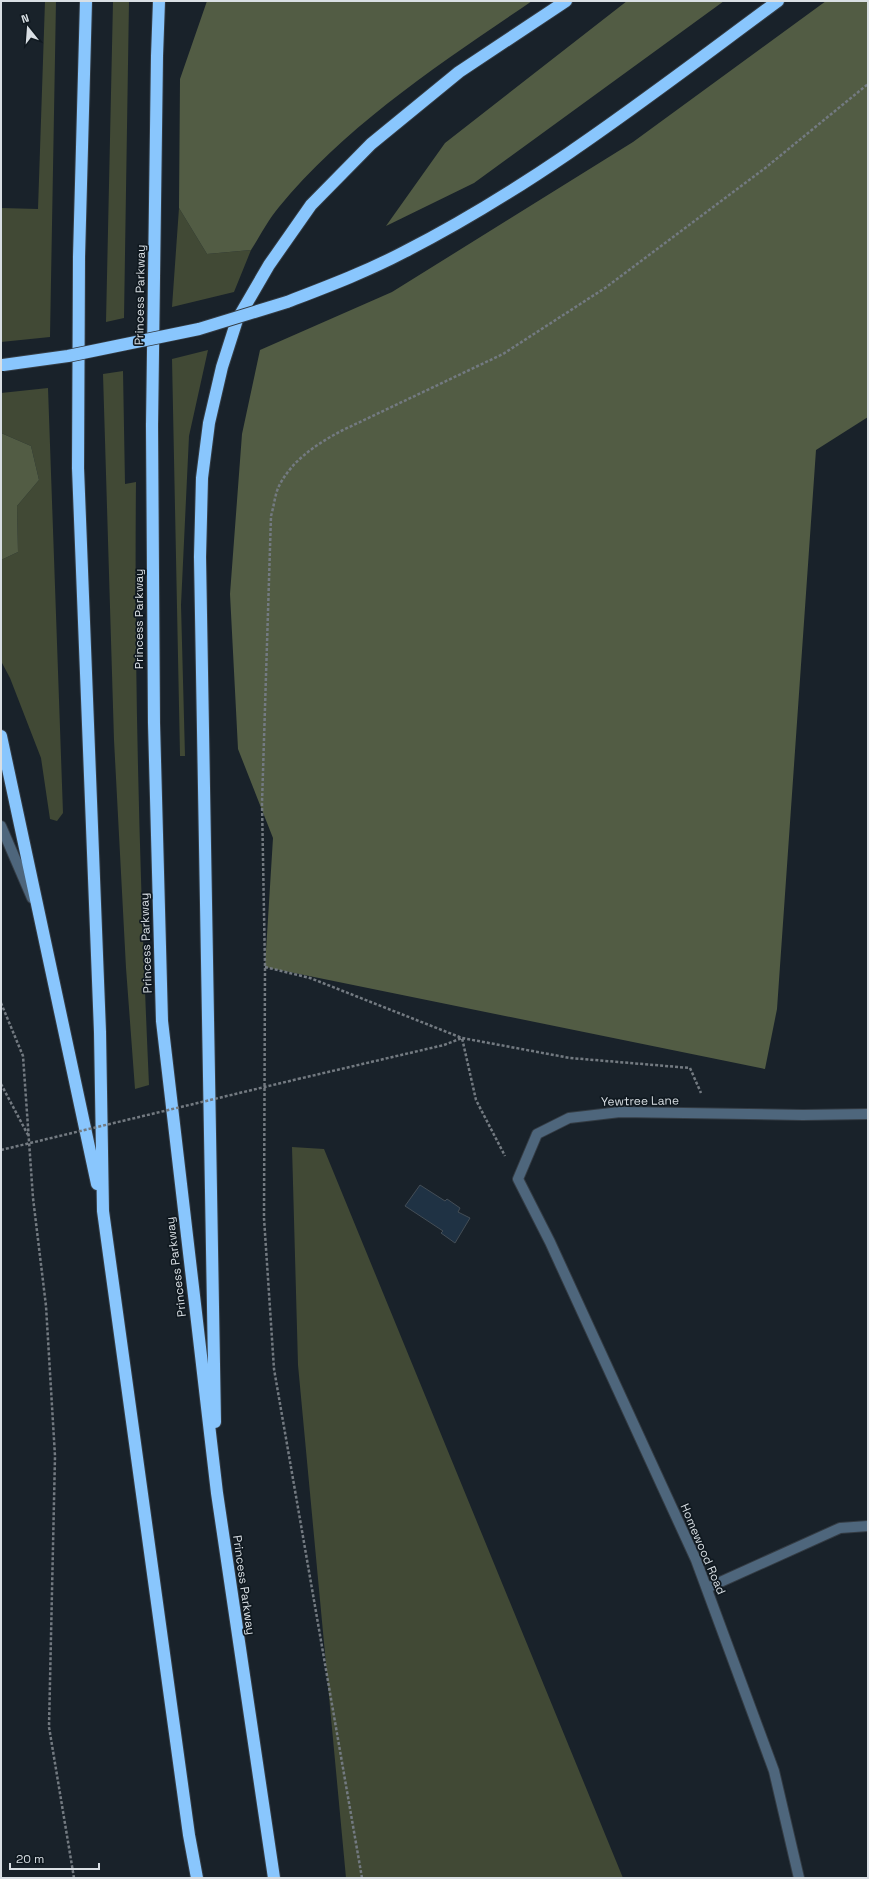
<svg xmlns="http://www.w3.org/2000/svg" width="869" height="1879" viewBox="0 0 869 1879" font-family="'Space Grotesk',sans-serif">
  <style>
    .green { fill: #414935 }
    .forest { fill: #525c44 }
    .building { fill: #1f3244; stroke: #434d56 }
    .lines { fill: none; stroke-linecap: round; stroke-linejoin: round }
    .lane-casing { stroke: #343c44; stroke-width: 12 }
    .street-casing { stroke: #343c44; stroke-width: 12 }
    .highway-casing { stroke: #343c44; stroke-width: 14 }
    .path { stroke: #737a81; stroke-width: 2.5; stroke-dasharray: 3 2; stroke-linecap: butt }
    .lane { stroke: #4e667c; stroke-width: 10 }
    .street { stroke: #4e667c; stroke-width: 10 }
    .highway { stroke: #89c6fd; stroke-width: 12 }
    .highway-bridge-casing { stroke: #343c44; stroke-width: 14; stroke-linecap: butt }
    .path-bridge { stroke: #737a81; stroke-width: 2.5; stroke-dasharray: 3 2; stroke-linecap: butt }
    .highway-bridge { stroke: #89c6fd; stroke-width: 12 }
    .labels { text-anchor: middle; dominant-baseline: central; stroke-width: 3.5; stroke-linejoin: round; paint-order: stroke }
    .street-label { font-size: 12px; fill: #d9dfe4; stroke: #101920 }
  </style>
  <rect width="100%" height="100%" fill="#19222a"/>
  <path class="green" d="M45 1H56L50 337 1 342V208L38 209Z
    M113 1H129L124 318 106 322Z
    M179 208 207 254 251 250 234 292 172 307Z
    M208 350 189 436 181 605 185 756H180L172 359Z
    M123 371 125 484 136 482C134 683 140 884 149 1085L135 1089 126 968 114 740 103 374Z
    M48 388 63 813 57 821 50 819 41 758 10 678 1 661V560L18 552 17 506 39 480 31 446 1 433V393Z
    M292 1147 324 1149 623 1878H346L298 1365Z"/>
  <path class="forest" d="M207 1H532C444 61 347 124 279 207 268 220 260 236 251 250L207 254 179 208 180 79Z
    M627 1H724L474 183 386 226 445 143Z
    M826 1H868V417L816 450 777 1009 765 1069 265 967 273 838 238 749 230 594 242 434 260 350 392 292 633 142Z
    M1 433 31 446 39 480 17 506 18 552 1 560Z"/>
  <path class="building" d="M420 1185 445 1201 447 1199 460 1208 458 1212 470 1218 455 1243 441 1233 443 1231 405 1206Z"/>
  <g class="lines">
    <defs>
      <path id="lane" d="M1 826 32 898"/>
      <path id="street" d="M707 1588 840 1528 868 1526
        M799 1878 774 1771 696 1560 550 1242 518 1179 537 1134 569 1118 620 1112 803 1115 868 1114"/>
      <path id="highway" d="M86 1 79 257 78 468 100 1032 103 1211 189 1835 197 1878
        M159 1 157 56 152 426 154 723 162 1021 217 1493 274 1878
        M287 302C326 287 366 272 404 252 538 184 657 90 778 1
        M1 736 97 1184
        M215 1422 200 557 202 478 209 423 222 367 237 320 269 265 311 205 371 144 459 72 566 1"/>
    </defs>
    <use href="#lane" class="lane-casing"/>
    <use href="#street" class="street-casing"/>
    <use href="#highway" class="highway-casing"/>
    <path class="path" d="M265 967 310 978 462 1038 570 1058 690 1068 701 1093
      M1 1003 23 1056 33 1198 46 1306 55 1456 49 1727 74 1878
      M298 1079 444 1045 462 1038 476 1100 505 1156
      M1 1084 28 1135
      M362 1878 274 1369 264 1218 265 967 262 803 271 516C274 506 275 494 279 486 292 460 317 444 341 431L503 354 605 288 764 169 868 84"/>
    <use href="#lane" class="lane"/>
    <use href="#street" class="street"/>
    <use href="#highway" class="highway"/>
    <defs>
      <path id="highway-bridge" d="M3 365 68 356 199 329 287 302"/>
    </defs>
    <use href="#highway-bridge" class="highway-bridge-casing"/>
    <path class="path-bridge" d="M1 1150 298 1079"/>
    <use href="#highway-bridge" class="highway-bridge"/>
  </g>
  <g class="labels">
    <g class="street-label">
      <text transform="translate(140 295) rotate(-89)">Princess Parkway</text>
      <text transform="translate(139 619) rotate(-90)">Princess Parkway</text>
      <text transform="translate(146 943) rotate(-92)">Princess Parkway</text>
      <text transform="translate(640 1101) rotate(-1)">Yewtree Lane</text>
      <text transform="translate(176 1267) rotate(-97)">Princess Parkway</text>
      <text transform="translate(703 1549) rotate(67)">Homewood Road</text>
      <text transform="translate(244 1585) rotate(82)">Princess Parkway</text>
    </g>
  </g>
  <rect width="869" height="1879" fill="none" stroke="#d9dfe4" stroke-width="4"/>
  <g transform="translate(28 28) rotate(343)" stroke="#101920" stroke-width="3" paint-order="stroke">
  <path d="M0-3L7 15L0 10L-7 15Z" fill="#d9dfe4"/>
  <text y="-6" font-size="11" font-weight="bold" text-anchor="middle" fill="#d9dfe4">N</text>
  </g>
  <path d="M10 1863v6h89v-6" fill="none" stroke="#d9dfe4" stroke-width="2"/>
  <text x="16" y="1863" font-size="12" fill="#d9dfe4" stroke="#101920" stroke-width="3" paint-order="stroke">20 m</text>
</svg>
